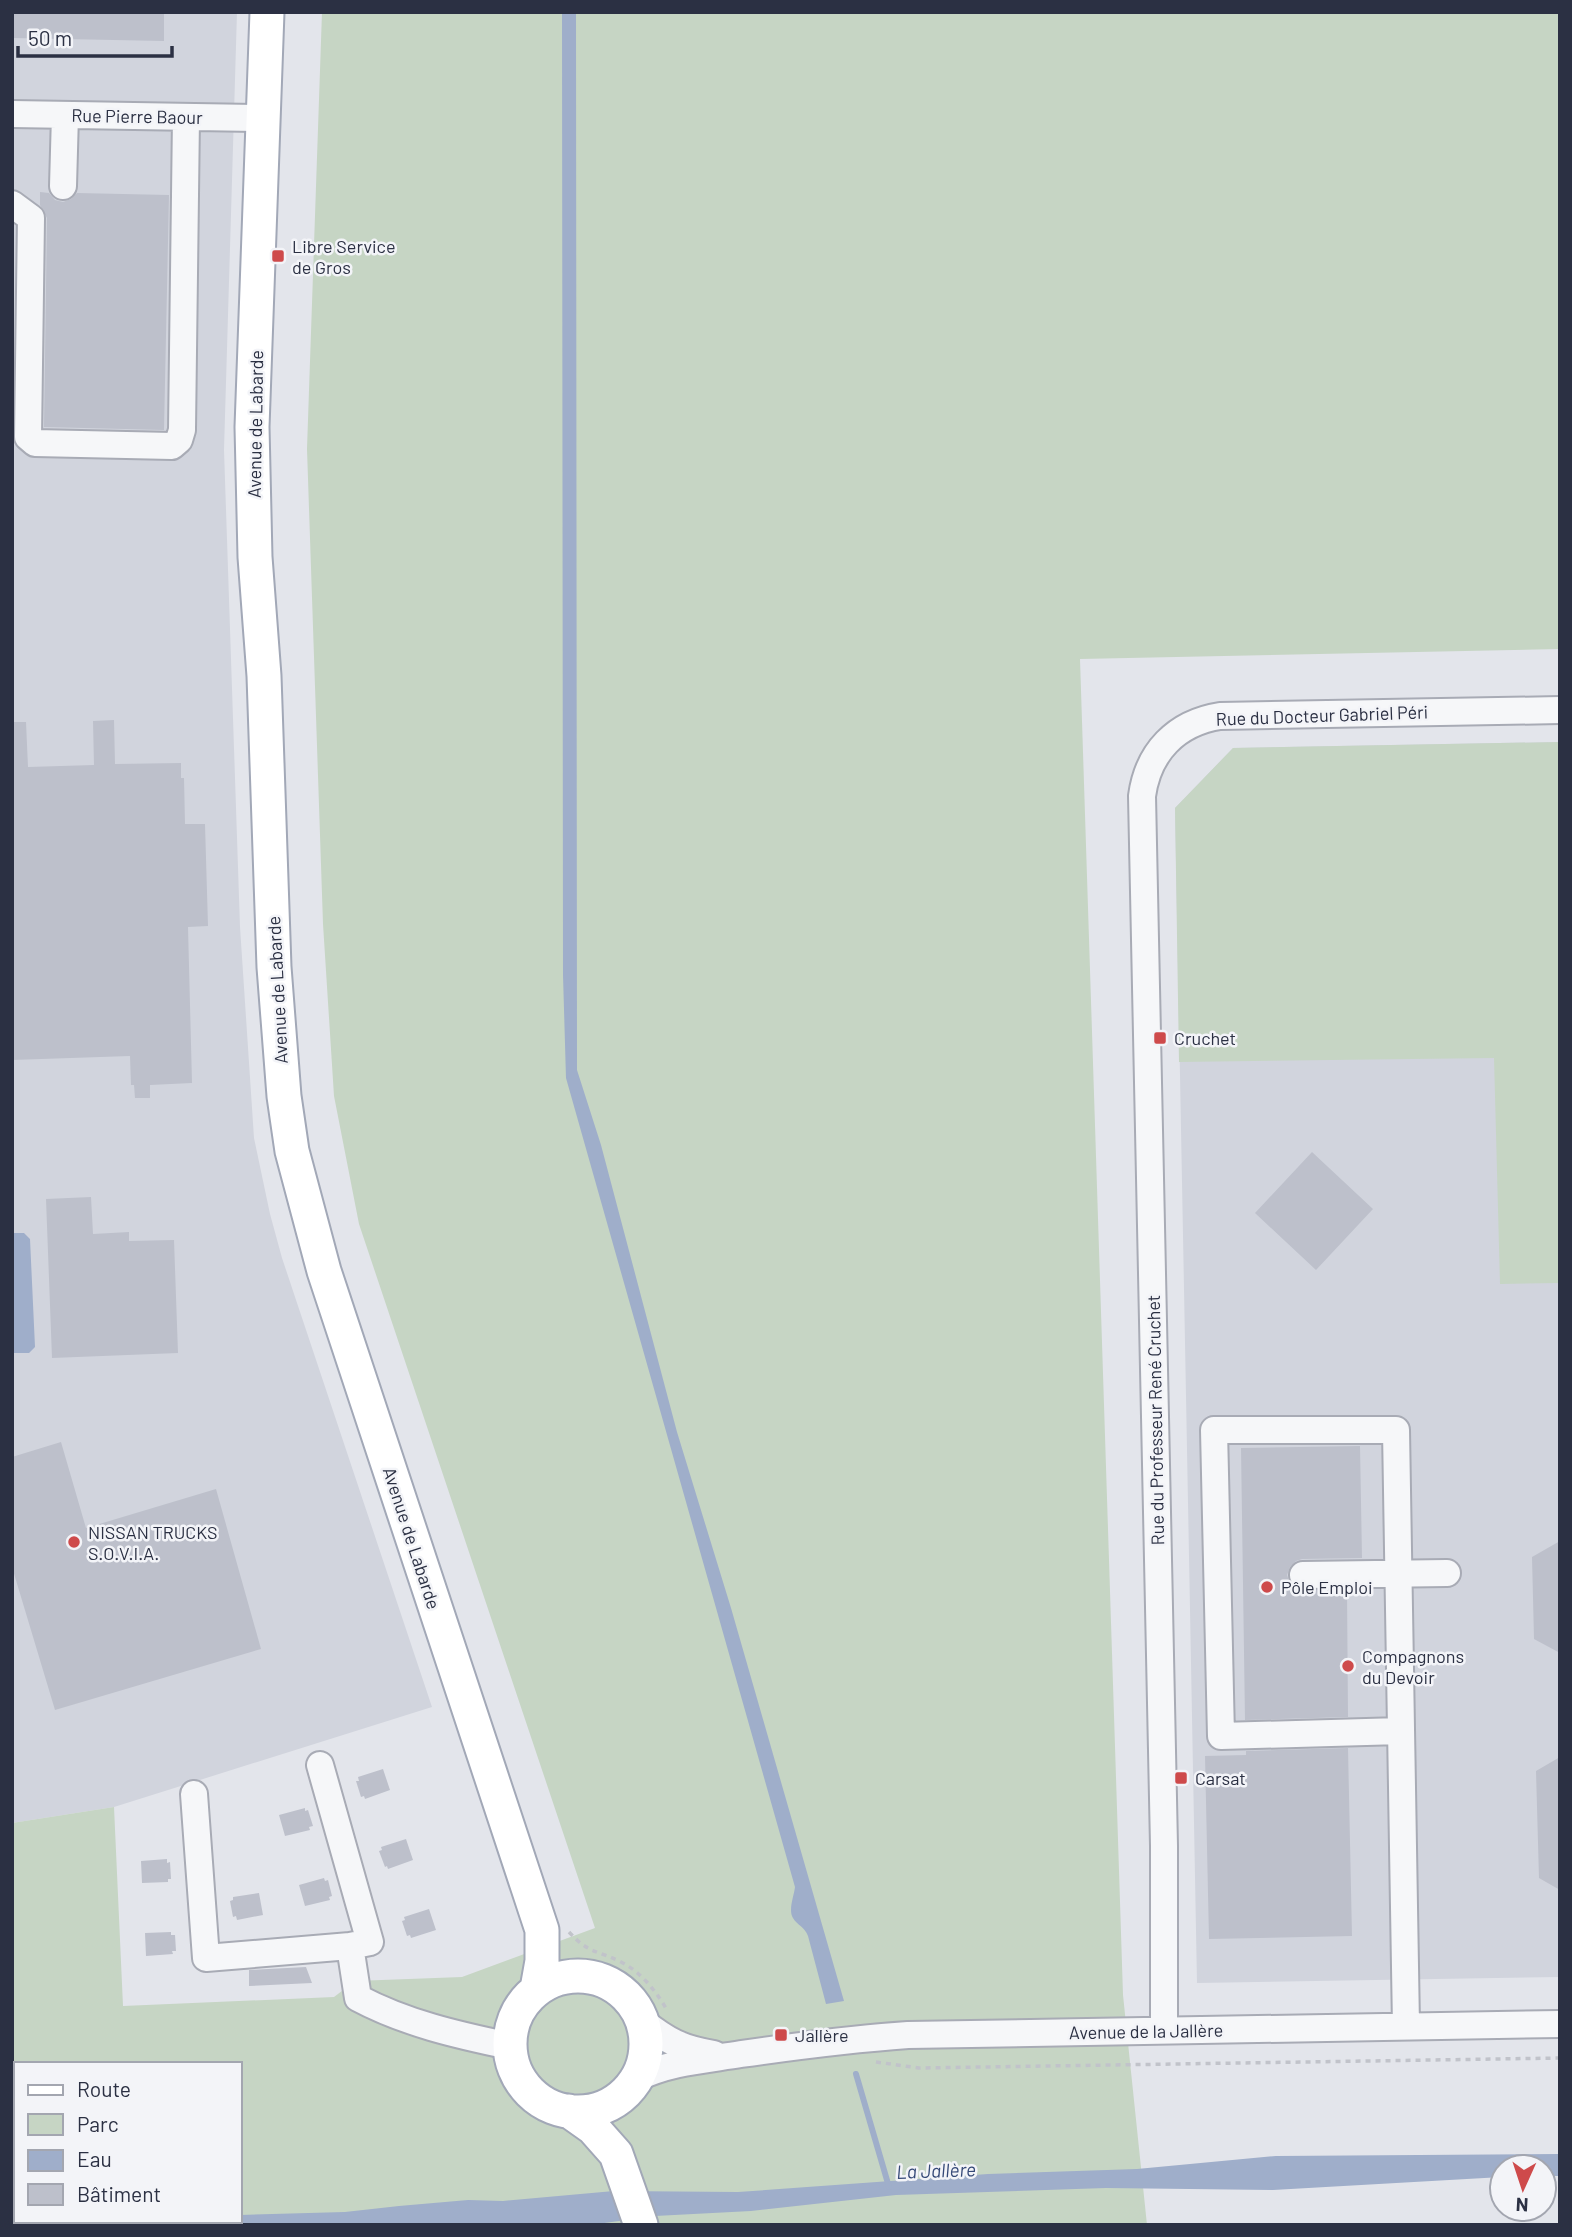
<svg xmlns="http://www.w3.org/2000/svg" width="1572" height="2237" viewBox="0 0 1572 2237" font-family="Barlow,sans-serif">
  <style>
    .built { fill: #d1d4dd }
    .green { fill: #c6d5c4; fill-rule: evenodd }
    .water { fill: #9faeca }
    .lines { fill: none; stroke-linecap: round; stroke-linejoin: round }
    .stream { stroke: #9faeca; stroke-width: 6 }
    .building { fill: #bdc0cb }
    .minor-casing { stroke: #a8abb5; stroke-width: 30 }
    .major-casing { stroke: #a2a8b7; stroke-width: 37 }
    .path { stroke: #c1c3ca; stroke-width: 3.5; stroke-dasharray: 5 5; stroke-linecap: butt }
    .minor { stroke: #f6f7f9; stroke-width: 26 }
    .major { stroke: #fff; stroke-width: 33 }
    .poi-dot { fill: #ce4a4b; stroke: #f3f4f8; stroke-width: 2.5 }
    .labels { text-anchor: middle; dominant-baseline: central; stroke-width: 5; stroke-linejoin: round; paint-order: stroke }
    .street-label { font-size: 18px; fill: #2b3043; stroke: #f3f4f8 }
    .poi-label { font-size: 18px; fill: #2b3043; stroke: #f3f4f8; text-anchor: start }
    .water-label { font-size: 19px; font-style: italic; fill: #354977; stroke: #f3f4f8 }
  </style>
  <rect width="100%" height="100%" fill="#e3e5eb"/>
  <path class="built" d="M12 12H237L224 450 240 927 254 1138 270 1214 282 1258 432 1707 114 1807 12 1823Z
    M1560 742V1977L1197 1983 1175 808 1233 748Z"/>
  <path class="green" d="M322 12H1560V649L1080 659 1123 1995 1147 2225H12V1823L114 1807 123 2006 334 1997 355 1981 462 1977 595 1928 359 1224 334 1096 323 924 307 449ZM16 2064H240V2221H16Z
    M1560 742V1283L1500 1284 1494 1058 1179 1062 1175 808 1233 748Z"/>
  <path class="water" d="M562 12H576L577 1070 601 1145 677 1432 731 1608 844 2001 826 2004 808 1936C805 1927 797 1925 793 1918 788 1910 794 1896 795 1887L566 1078 563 975Z
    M12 1233H24L30 1239 35 1347 29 1353H12Z
    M1560 2154V2176H1544V2167H1502V2177L1273 2190 1106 2188 896 2195 751 2211 655 2216 590 2225H50L111 2221H240V2215L345 2212 399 2206 468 2200 503 2201 614 2191 738 2192 988 2174 1137 2169 1276 2156Z"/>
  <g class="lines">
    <path class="stream" d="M856 2074 889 2187"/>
  </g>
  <path class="building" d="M14 12H164V41L13 38Z
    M40 192 49 193 55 200 63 202 71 199 77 193 169 195 164 430 44 427 47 218 40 205Z
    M114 720 115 764 181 763V778H184L185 824H205L208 926 188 927 192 1083 150 1085V1098H135L134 1085H131L130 1056 12 1060V722H26L28 767 94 765 93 721Z
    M1312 1152 1373 1209 1316 1270 1255 1213Z
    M91 1197 93 1234 129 1232V1241L174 1240 178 1353 52 1358 46 1199Z
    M61 1442 86 1528 216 1489 261 1649 55 1710 12 1567V1457Z
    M1360 1446 1362 1558 1302 1559 1296 1561 1290 1567 1287 1575 1290 1584 1296 1589 1347 1590 1348 1717 1245 1720 1241 1448Z
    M1560 1541V1653L1534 1639 1532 1557Z
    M1348 1748 1352 1936 1209 1939 1205 1756 1246 1755V1751Z
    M1560 1757V1890L1539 1878 1536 1771Z
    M383 1769 390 1790 365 1799 364 1796 361 1797 356 1781H359L358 1777Z
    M305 1808V1811L308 1810 313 1826 309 1827 310 1830 285 1836 279 1815Z
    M406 1839 413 1860 388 1869 387 1866 385 1867 379 1851 382 1850 381 1847Z
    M167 1859V1863L170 1862 171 1879H168V1882L142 1883 141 1861Z
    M324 1878 325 1881 328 1880 332 1896 329 1897 330 1900 305 1906 299 1885Z
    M259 1893 263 1915 237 1920 236 1916 233 1917 230 1901 233 1900V1897Z
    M429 1909 436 1930 411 1938 410 1935 407 1936 402 1921 405 1920 404 1917Z
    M171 1932V1935H175L176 1951H172L173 1954 146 1956 145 1933Z
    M306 1967 312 1983 249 1986V1970Z"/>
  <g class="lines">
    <defs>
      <path id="minor" d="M12 114 262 118
        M63 186 65 115
        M12 204 31 218 28 437 35 443 172 446 179 440 182 430 186 117
        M1303 1575 1447 1573
        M1401 1731 1221 1736 1214 1430H1396L1406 2026
        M320 1765 370 1942 350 1946
        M194 1794 206 1958 350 1946 358 1998C405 2023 457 2035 510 2046
        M642 2021C667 2041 682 2049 714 2054
        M1164 2030V1846L1142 796C1148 752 1176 723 1220 716L1560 710
        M637 2078C670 2062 704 2060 741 2054 797 2046 852 2039 908 2035L1560 2024"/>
      <path id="major" d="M267 12 252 427 255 557 264 676 274 967 284 1096 292 1151 324 1271 542 1930V1961L537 1989
        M510 2044a68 68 0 1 1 136 0a68 68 0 1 1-136 0Z
        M569 2111 593 2128 616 2154 641 2225"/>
    </defs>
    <use href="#minor" class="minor-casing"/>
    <use href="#major" class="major-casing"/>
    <path class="path" d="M569 1932C589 1954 597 1950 621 1962 641 1972 656 1991 667 2010
      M876 2062 919 2068 1560 2058"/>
    <use href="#minor" class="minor"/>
    <use href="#major" class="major"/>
  </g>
  <g class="poi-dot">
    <rect x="271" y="249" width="14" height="14" rx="3.5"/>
    <rect x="1153" y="1031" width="14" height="14" rx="3.5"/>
    <circle cx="74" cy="1542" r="7"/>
    <circle cx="1267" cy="1587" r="7"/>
    <circle cx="1348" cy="1666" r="7"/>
    <rect x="1174" y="1771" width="14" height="14" rx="3.5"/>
    <rect x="774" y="2028" width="14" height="14" rx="3.5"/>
  </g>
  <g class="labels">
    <g class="street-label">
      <text transform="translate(137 116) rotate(1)">Rue Pierre Baour</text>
      <text transform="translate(255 424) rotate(-89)">Avenue de Labarde</text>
      <text transform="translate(1322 715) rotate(-2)">Rue du Docteur Gabriel Péri</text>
      <text transform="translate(277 990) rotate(-93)">Avenue de Labarde</text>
      <text transform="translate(1155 1420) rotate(-91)">Rue du Professeur René Cruchet</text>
      <text transform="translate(412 1538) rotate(72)">Avenue de Labarde</text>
      <text transform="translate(1146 2031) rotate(-1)">Avenue de la Jallère</text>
    </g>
    <g class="poi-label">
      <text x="292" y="246">Libre Service<tspan x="292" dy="21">de Gros</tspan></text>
      <text x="1174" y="1038">Cruchet</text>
      <text x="88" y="1532">NISSAN TRUCKS<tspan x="88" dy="21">S.O.V.I.A.</tspan></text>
      <text x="1281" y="1587">Pôle Emploi</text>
      <text x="1362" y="1656">Compagnons<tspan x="1362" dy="21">du Devoir</tspan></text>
      <text x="1195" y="1778">Carsat</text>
      <text x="795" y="2035">Jallère</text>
    </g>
    <g class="water-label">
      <text transform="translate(936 2170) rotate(-2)">La Jallère</text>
    </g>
  </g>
  <rect width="1572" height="2237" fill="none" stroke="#2b3043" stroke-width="28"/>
  <rect x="14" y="2062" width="228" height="161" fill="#f3f4f8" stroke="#a3a6b0" stroke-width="2"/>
  <rect x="28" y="2085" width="35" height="10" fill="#ffffff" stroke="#a3a6b0" stroke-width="2"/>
  <text x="77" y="2097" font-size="21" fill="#2b3043">Route</text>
  <rect x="28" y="2114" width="35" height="21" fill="#c6d5c4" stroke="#a3a6b0" stroke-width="2"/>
  <text x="77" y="2132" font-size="21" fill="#2b3043">Parc</text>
  <rect x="28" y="2150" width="35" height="21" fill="#9faeca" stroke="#a3a6b0" stroke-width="2"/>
  <text x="77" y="2167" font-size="21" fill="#2b3043">Eau</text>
  <rect x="28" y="2184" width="35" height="21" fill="#bdc0cb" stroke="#a3a6b0" stroke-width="2"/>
  <text x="77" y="2202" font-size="21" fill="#2b3043">Bâtiment</text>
  <g transform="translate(1523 2188) rotate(183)"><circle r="33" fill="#f3f4f8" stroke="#a3a6b0" stroke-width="2"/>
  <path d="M0-5L12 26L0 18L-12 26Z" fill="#ce4a4b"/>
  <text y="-10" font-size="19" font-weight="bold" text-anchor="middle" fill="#2b3043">N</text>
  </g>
  <path d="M18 46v10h154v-10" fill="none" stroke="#2b3043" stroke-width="3.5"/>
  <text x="28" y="46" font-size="21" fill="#2b3043" stroke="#f3f4f8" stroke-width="5" paint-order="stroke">50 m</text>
</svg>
